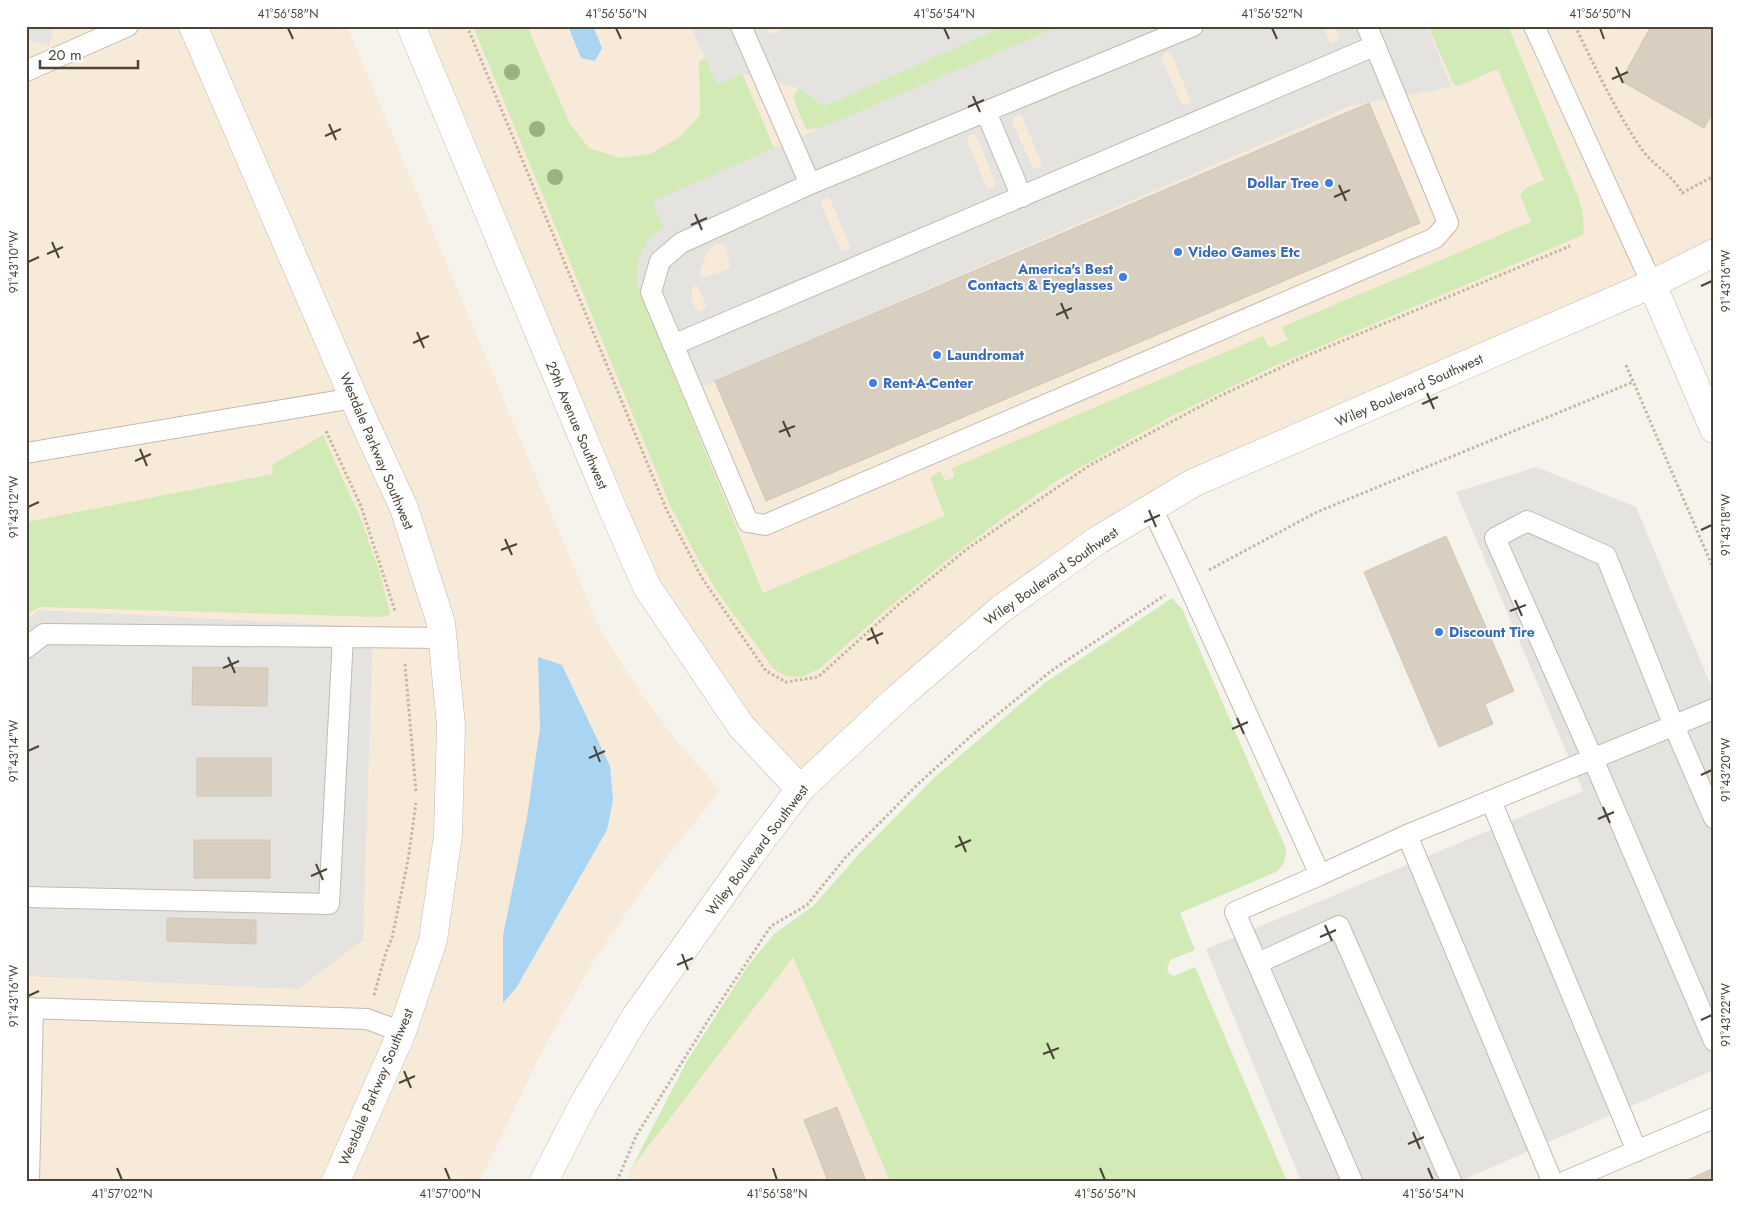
<svg xmlns="http://www.w3.org/2000/svg" width="1740" height="1207" viewBox="0 0 1740 1207" font-family="Jost,sans-serif">
  <style>
    .commercial { fill: #f7ead8 }
    .green { fill: #d2eab5 }
    .parking { fill: #e5e3e0; fill-rule: evenodd }
    .water { fill: #a9d4f2 }
    .building { fill: #d8cfc1; stroke: #d3c7b4 }
    .lines { fill: none; stroke-linecap: round; stroke-linejoin: round }
    .service-casing { stroke: #c2bbae; stroke-width: 22 }
    .minor-casing { stroke: #c2bbae; stroke-width: 29 }
    .tertiary-casing { stroke: #c2bbae; stroke-width: 29 }
    .path { stroke: #c4b79f; stroke-width: 3; stroke-dasharray: 2.5 2.5; stroke-linecap: butt }
    .service { stroke: #fff; stroke-width: 20 }
    .minor { stroke: #fff; stroke-width: 28 }
    .tertiary { stroke: #fff; stroke-width: 28 }
    .tree { fill: #97b381 }
    .ticks { fill: none; stroke: #4b4439; stroke-width: 2 }
    .shop-dot { fill: #3f7fe0; stroke: #fff; stroke-width: 2 }
    .labels { text-anchor: middle; dominant-baseline: central; stroke-width: 4; stroke-linejoin: round; paint-order: stroke }
    .shop-label { font-size: 14px; font-weight: bold; fill: #366cbe; stroke: #fff; text-anchor: start }
    .street-label { font-size: 14px; fill: #4b4439; stroke: #fff }
    .neatline { fill: none; stroke: #4b4439; stroke-width: 2 }
    .ticks-label { font-size: 12px; text-anchor: middle; fill: #4b4439 }
  </style>
  <rect width="100%" height="100%" fill="#f6f3ec"/>
  <path class="commercial" d="M26 26H347L599 627 637 688 676 740 720 790 645 885 592 964 540 1055 480 1181H26Z
    M411 26H1714V253L1098 540 800 789 690 651Z
    M793 956 890 1181H626L631 1169Z"/>
  <path class="green" d="M473 26H527L570 124 589 148 620 158 650 154 680 137 700 115 699 61 705 58 717 84 742 73 774 148 653 202 664 227C641 246 637 255 637 285L763 593 945 516 932 483 931 477 940 471 945 481 953 478 954 475 952 468 1263 336 1269 348 1288 340 1282 327 1531 222 1520 195 1526 188 1544 180 1498 70 1492 71 1459 86 1454 85 1428 26H1508L1579 199C1582 210 1585 223 1583 235L1272 367 1168 418 1056 481 1002 519 946 561 887 609 819 669 801 677 788 676 779 673 773 668 717 591 698 559 670 505Z
    M1004 26H1061L823 128 806 129 793 98 799 88 824 106Z
    M323 435 362 522 380 574 390 614 381 617 40 607 27 614 26 522 273 474 272 465Z
    M1172 598 1183 610 1186 618 1286 849C1286 859 1284 865 1276 872L1180 913 1195 950 1170 960 1167 968 1169 974 1174 976 1195 967 1287 1181H890L793 957 631 1169 687 1061 747 967 774 934 813 906 859 854 935 777 1046 682Z"/>
  <path class="parking" d="M26 26H54L49 46 26 39Z
    M691 26H765L768 32 773 34 779 31 783 26H1004L824 106 799 88 742 73 717 85Z
    M1061 26H1323L1330 42 1332 43 1338 40 1339 38 1334 26H1427L1451 87 1350 106 683 395 637 285V263L647 241 664 227 652 202 774 148ZM1168 52 1171 53 1191 101 1187 105H1182L1161 58 1163 54ZM1019 115 1022 116 1042 164 1038 168H1033L1012 122 1014 117ZM973 134 976 135 996 183 993 188H987L967 141 968 137ZM828 197 830 199 850 247 847 251 841 250 821 204 822 200ZM719 243 725 245 730 265 729 268 727 270 703 278 699 273 706 255 712 247ZM697 285 707 307 701 312 697 310 692 302V288Z
    M1536 467 1636 507 1714 693V1070L1460 1181H1301L1206 949 1583 791 1456 492Z
    M39 610 373 627 363 940 298 989 26 976V620Z"/>
  <path class="water" d="M568 26H593L602 48 595 61 581 58Z
    M538 657 562 665 610 766 613 800 607 830 516 988 503 1003V936L527 817 540 728Z"/>
  <path class="building" d="M1651 26H1714V111L1704 128 1621 81Z
    M1369 103 1420 223 766 501 715 381Z
    M1446 536 1514 691 1485 704 1493 724 1439 747 1364 572Z
    M193 667 268 668 267 706 192 705Z
    M197 758H271V796H197Z
    M194 840H270V878H194Z
    M167 918 256 920V944L167 941Z
    M837 1107 866 1181H828L804 1120Z
    M1714 1168V1181H1685Z"/>
  <g class="lines">
    <defs>
      <path id="service" d="M741 26 810 184
        M1193 26 810 184 681 243 660 261 651 292 748 522 765 525 1435 238 1448 223 1367 26
        M1534 26 1652 284
        M26 71 128 26
        M986 112 1022 197
        M673 345 1374 46
        M26 453 354 398
        M1152 508 1187 582 1320 875 1235 912 1352 1181
        M26 648 44 634 443 638
        M1491 801 1637 1151
        M1714 818 1674 726 1606 556 1527 521 1495 538 1593 759 1714 1041
        M1407 835 1552 1181
        M1320 875 1407 835 1714 709
        M26 897 329 904 343 637
        M1258 963 1339 926 1451 1181
        M26 1008 367 1019 402 1032
        M29 1181 33 1008
        M1566 1181 1714 1118"/>
      <path id="minor" d="M193 26 362 417 404 508 441 623 451 725 448 835 433 940 402 1032 336 1181"/>
      <path id="tertiary" d="M411 26 611 505 647 587 741 726 800 789
        M1652 284 1714 429
        M544 1181 583 1105 636 1016 751 854 800 789 900 696 1001 609 1098 540 1193 483 1652 284 1714 253"/>
    </defs>
    <use href="#service" class="service-casing"/>
    <use href="#minor" class="minor-casing"/>
    <use href="#tertiary" class="tertiary-casing"/>
    <path class="path" d="M467 26 667 511 702 578 766 671 786 682 818 677 898 605 967 549 1090 465 1220 396 1299 359 1570 246
      M1575 26C1596 69 1616 112 1643 151 1655 167 1672 174 1682 193L1714 176
      M1626 365 1714 570
      M326 431 361 506 395 611
      M1209 570 1317 512 1633 382
      M405 664 416 792
      M374 995 386 952 392 938 408 860 416 803
      M617 1181 636 1136 709 1019 771 926 807 905 845 858 918 784 971 736 1051 671 1165 595"/>
    <use href="#service" class="service"/>
    <use href="#minor" class="minor"/>
    <use href="#tertiary" class="tertiary"/>
  </g>
  <g class="tree">
    <circle cx="512" cy="72" r="8"/>
    <circle cx="537" cy="129" r="8"/>
    <circle cx="555" cy="177" r="8"/>
  </g>
  <path class="ticks" d="M288 28 293 39M616 28 621 39M944 28 949 39M1272 28 1277 39M1600 28 1604 39M1616 67 1623 83M1612 79 1628 72M973 96 980 112M968 107 984 100M329 124 336 140M325 136 341 129M1339 185 1346 201M1334 197 1350 190M695 214 702 230M691 225 707 218M52 242 59 258M47 254 63 247M28 262 39 257M1701 286 1712 281M1061 303 1068 319M1056 315 1072 308M417 332 424 348M413 343 429 336M1427 393 1434 409M1422 404 1438 397M783 421 790 437M779 432 795 426M140 449 147 466M135 461 151 454M28 507 39 502M1149 510 1156 527M1144 522 1160 515M1701 530 1712 525M505 539 512 555M501 550 517 544M1515 600 1522 616M1510 611 1526 605M871 628 878 644M867 640 883 633M228 657 235 673M223 668 239 661M1237 718 1244 734M1232 729 1248 722M594 746 600 762M28 751 39 746M589 758 605 751M1701 775 1712 770M1603 807 1610 823M1598 819 1614 812M959 836 966 852M955 847 971 840M316 864 323 880M311 876 327 869M1325 925 1332 941M1320 937 1336 930M682 954 688 970M677 965 693 958M28 996 39 991M1701 1020 1712 1015M1047 1043 1054 1059M1043 1054 1059 1048M404 1071 411 1088M399 1083 415 1076M1413 1132 1420 1149M1408 1144 1424 1137M117 1168 122 1180M445 1168 450 1180M773 1168 777 1180M1100 1168 1105 1180M1428 1168 1433 1180"/>
  <g class="shop-dot">
    <circle cx="1329" cy="183" r="5"/>
    <circle cx="1178" cy="252" r="5"/>
    <circle cx="1123" cy="277" r="5"/>
    <circle cx="937" cy="355" r="5"/>
    <circle cx="873" cy="383" r="5"/>
    <circle cx="1439" cy="632" r="5"/>
  </g>
  <g class="labels">
    <g class="shop-label">
      <text x="1319" y="183" text-anchor="end">Dollar Tree</text>
      <text x="1188" y="252">Video Games Etc</text>
      <text x="1113" y="269" text-anchor="end">America's Best<tspan x="1113" dy="16">Contacts &amp; Eyeglasses</tspan></text>
      <text x="947" y="355">Laundromat</text>
      <text x="883" y="383">Rent-A-Center</text>
      <text x="1449" y="632">Discount Tire</text>
    </g>
    <g class="street-label">
      <text transform="translate(1409 390) rotate(-24)">Wiley Boulevard Southwest</text>
      <text transform="translate(577 425) rotate(67)">29th Avenue Southwest</text>
      <text transform="translate(377 451) rotate(67)">Westdale Parkway Southwest</text>
      <text transform="translate(1051 576) rotate(-35)">Wiley Boulevard Southwest</text>
      <text transform="translate(757 850) rotate(-53)">Wiley Boulevard Southwest</text>
      <text transform="translate(376 1087) rotate(-67)">Westdale Parkway Southwest</text>
    </g>
  </g>
  <rect width="1740" height="1207" fill="none" stroke="#ffffff" stroke-width="55"/>
  <path d="M40 60v8h98v-8" fill="none" stroke="#4b4439" stroke-width="2.5"/>
  <text x="48" y="60" font-size="15" fill="#4b4439" stroke="#ffffff" stroke-width="4" paint-order="stroke">20 m</text>
  <rect x="28" y="28" width="1684" height="1152" class="neatline"/>
  <g class="ticks-label">
    <text x="288" y="18">41°56'58"N</text>
    <text x="616" y="18">41°56'56"N</text>
    <text x="944" y="18">41°56'54"N</text>
    <text x="1272" y="18">41°56'52"N</text>
    <text x="1600" y="18">41°56'50"N</text>
    <text transform="translate(14 262) rotate(-90)" y="4">91°43'10"W</text>
    <text transform="translate(1726 281) rotate(-90)" y="4">91°43'16"W</text>
    <text transform="translate(14 507) rotate(-90)" y="4">91°43'12"W</text>
    <text transform="translate(1726 525) rotate(-90)" y="4">91°43'18"W</text>
    <text transform="translate(14 751) rotate(-90)" y="4">91°43'14"W</text>
    <text transform="translate(1726 770) rotate(-90)" y="4">91°43'20"W</text>
    <text transform="translate(14 996) rotate(-90)" y="4">91°43'16"W</text>
    <text transform="translate(1726 1015) rotate(-90)" y="4">91°43'22"W</text>
    <text x="122" y="1198">41°57'02"N</text>
    <text x="450" y="1198">41°57'00"N</text>
    <text x="777" y="1198">41°56'58"N</text>
    <text x="1105" y="1198">41°56'56"N</text>
    <text x="1433" y="1198">41°56'54"N</text>
  </g>
</svg>
